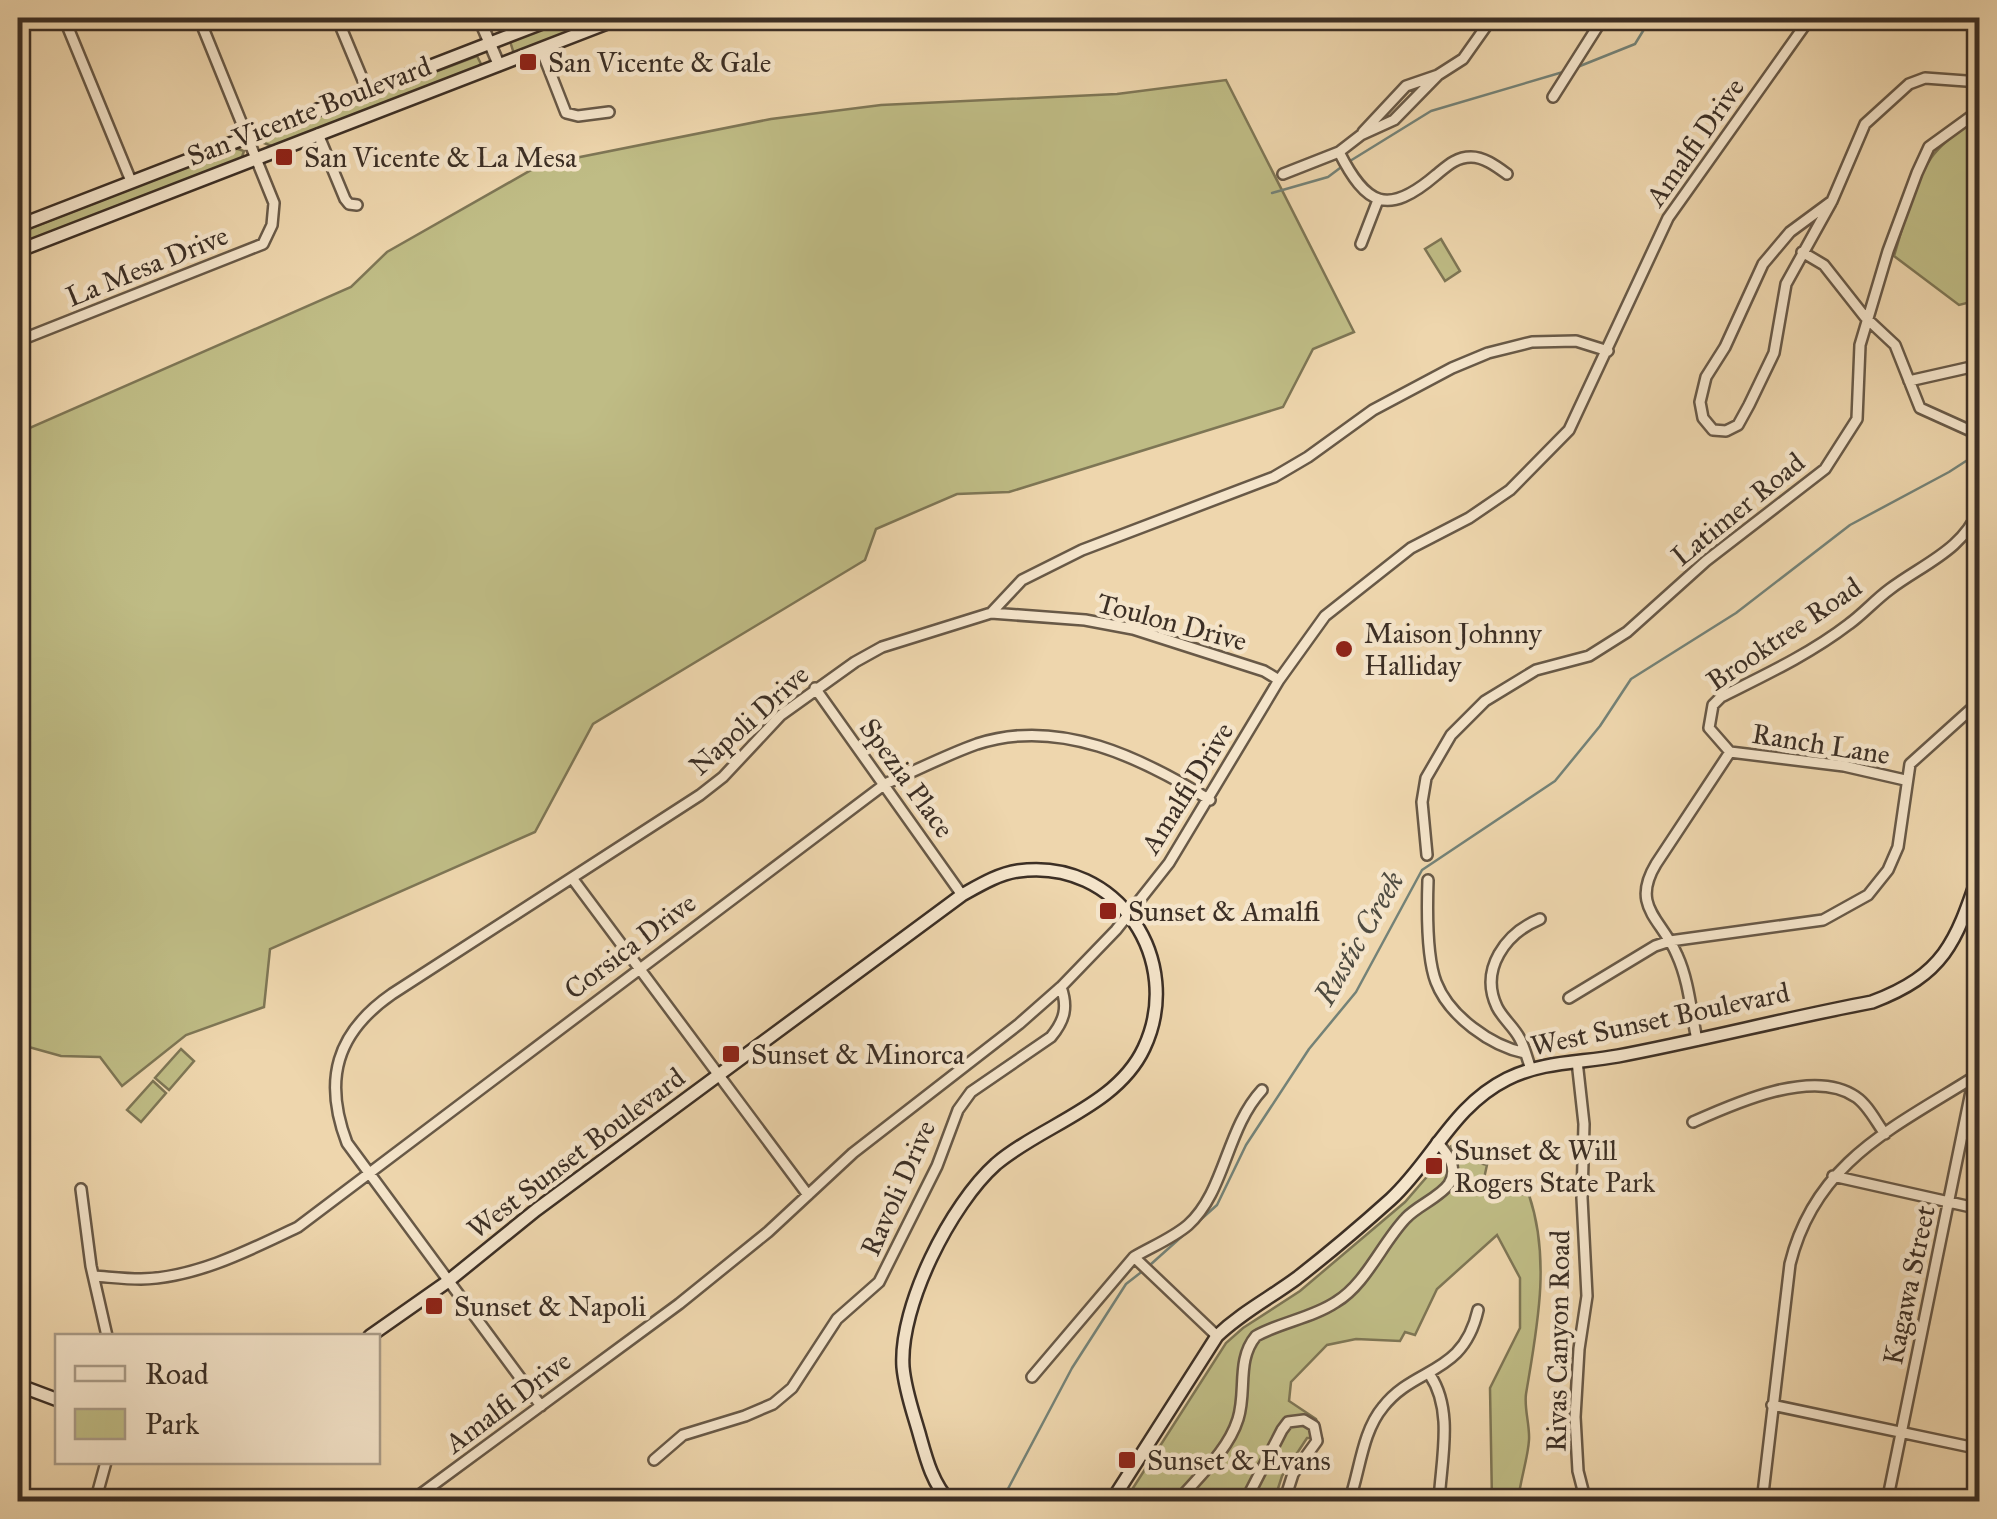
<svg xmlns="http://www.w3.org/2000/svg" width="1997" height="1519" viewBox="0 0 1997 1519" font-family="'IM FELL Great Primer',serif">
  <style>
    .green { fill: #bfbc85; stroke: #7e7655; stroke-width: 2.5 }
    .lines { fill: none; stroke-linecap: round; stroke-linejoin: round }
    .stream { stroke: #748277; stroke-width: 2.5 }
    .minor-casing { stroke: #685947; stroke-width: 14 }
    .tertiary-casing { stroke: #685947; stroke-width: 15 }
    .secondary-casing { stroke: #3c2f25; stroke-width: 16 }
    .minor { stroke: #f4e4ca; stroke-width: 9 }
    .tertiary { stroke: #f4e4ca; stroke-width: 10 }
    .secondary { stroke: #f4e4ca; stroke-width: 11 }
    .poi-dot { fill: #8f2418; stroke: #f4e4ca; stroke-width: 4 }
    .labels { text-anchor: middle; dominant-baseline: central; stroke-width: 9; stroke-linejoin: round; paint-order: stroke }
    .poi-label { font-size: 28px; fill: #3c2f25; stroke: #f4e4ca; text-anchor: start }
    .street-label { font-size: 28px; fill: #3c2f25; stroke: #f4e4ca }
    .water-label { font-size: 30px; font-style: italic; fill: #4f4b40; stroke: #f4e4ca }
  </style>
  <rect width="100%" height="100%" fill="#eed6ad"/>
  <filter id="stains"><feTurbulence type="fractalNoise" baseFrequency=".002" numOctaves="4"/><feColorMatrix values="0 0 0 0 .2 0 0 0 0 .09 0 0 0 0 .02 0 0 0 .5 -.17"/></filter>
  <radialGradient id="worn" r=".72"><stop offset=".6" stop-color="#630" stop-opacity="0"/><stop offset="1" stop-color="#630" stop-opacity=".3"/></radialGradient>
  <path class="green" d="M570 18H607L514 54 510 41Z
    M477 56 481 64 477 68 274 147 264 143 268 135Z
    M1226 80 1354 332 1313 349 1283 407 1009 492 957 494 876 529 865 560 593 724 535 832 270 949 264 1007 186 1035 122 1086 100 1057 61 1056 18 1044V433L351 287 387 252 540 165 771 119 881 105 1117 94Z
    M1979 116V300L1959 305 1894 256C1904 224 1912 186 1931 158 1943 141 1963 129 1979 116Z
    M235 148 244 151 241 160 18 247V233Z
    M1441 239 1460 271 1445 281 1425 249Z
    M181 1049 194 1061 169 1090 155 1078Z
    M153 1081 166 1093 141 1122 127 1110Z
    M1451 1145 1457 1157 1487 1165 1481 1192 1529 1195C1551 1260 1537 1328 1526 1394 1524 1409 1530 1425 1529 1440 1528 1458 1520 1481 1518 1501H1492L1490 1388 1520 1328V1278L1497 1235 1437 1289 1415 1335 1405 1332 1400 1341 1356 1339 1327 1345 1291 1382 1289 1401 1316 1419 1322 1438H1307L1282 1476 1274 1501 1124 1502 1226 1343 1243 1328 1300 1291 1405 1202 1444 1157H1455Z"/>
  <g class="lines">
    <path class="stream" d="M1575 68 1635 44 1651 18
      M1350 161 1431 111 1563 72
      M1272 193 1328 177 1344 165
      M1150 1265 1217 1205 1246 1145 1309 1049 1356 992 1422 870 1555 781 1600 726 1631 679 1736 613 1850 525 1949 472 1980 452
      M1001 1502 1072 1368 1126 1284 1144 1270"/>
    <defs>
      <path id="minor" d="M64 18 131 181
        M337 18 367 90
        M1347 23 1352 18
        M541 49 566 113 578 116 609 112
        M1553 97 1603 18
        M1363 132 1406 86 1438 75 1463 59 1492 18
        M318 134 345 199 349 204 357 205
        M1339 152C1366 205 1387 217 1436 175 1447 166 1456 157 1471 157 1484 157 1496 166 1507 174
        M1283 174 1339 152 1361 135 1394 120 1438 75
        M1832 201 1790 232 1763 264 1725 347 1706 377 1700 402 1703 418 1713 430 1726 431 1738 425 1749 405 1774 353 1786 284 1832 201 1865 124 1909 84 1925 78 1980 82
        M1361 244 1378 200
        M1802 252 1824 265 1865 317 1895 345 1920 408 1971 431 1980 441
        M18 341 263 244 272 225 274 203 199 18
        M1909 381 1980 365
        M991 613 1085 620 1133 629 1264 671 1279 680
        M815 688 962 895
        M1730 752 1844 766 1905 780
        M1427 855 1422 802 1426 778 1451 735 1485 701 1536 670 1589 656 1627 632 1706 561 1825 469 1857 419 1860 345 1888 251 1917 173 1929 147 1980 110
        M572 878 808 1195
        M1428 880C1427 909 1426 956 1436 982 1449 1016 1491 1046 1525 1053
        M1569 998 1655 946 1670 941 1823 920 1868 895 1888 870 1898 847 1910 764 1980 701
        M1697 1040C1691 1012 1689 981 1677 955 1662 919 1630 907 1656 864L1730 752 1709 728 1713 705 1721 697C1765 675 1810 654 1849 624 1863 614 1875 600 1890 589 1923 564 1964 550 1980 507
        M1577 1061 1584 1124 1582 1198 1587 1296 1579 1349 1575 1417 1578 1471 1586 1502
        M1531 1069C1527 1059 1525 1048 1520 1039 1514 1027 1503 1019 1497 1007 1479 969 1506 933 1540 919
        M1693 1122C1733 1104 1814 1067 1856 1097 1868 1105 1876 1122 1885 1134
        M1833 1176 1980 1209
        M81 1189 91 1266 107 1336
        M1134 1257C1151 1247 1173 1238 1188 1225 1225 1192 1226 1129 1262 1090
        M94 1276C109 1277 125 1279 141 1279 195 1278 250 1250 298 1227L885 784C915 771 946 755 977 744 1059 717 1142 758 1210 800
        M1430 1375C1454 1411 1441 1460 1439 1502
        M1032 1377 1134 1257 1217 1336
        M1772 1405 1980 1449
        M541 1406 347 1143C323 1080 336 1033 392 994L700 795 723 777 781 715 855 662 882 647 991 613 1022 580 1082 550 1274 477 1308 457 1373 410 1452 368 1488 353 1532 342 1576 341 1608 351
        M654 1460 683 1435 745 1416 773 1404 792 1388 837 1319 879 1282 937 1166 958 1110 971 1092 1051 1037C1065 1020 1068 1007 1061 987
        M95 1502 106 1462
        M410 1502 679 1304 768 1232 853 1153 1019 1024 1061 987 1116 930 1169 863 1279 680 1325 616 1411 548 1469 518 1510 490 1569 430 1668 218 1810 18
        M1177 1502C1198 1477 1228 1451 1238 1419 1247 1391 1236 1360 1256 1336 1281 1322 1312 1318 1336 1302 1366 1284 1382 1243 1406 1218 1417 1206 1440 1197 1449 1184 1459 1168 1447 1153 1437 1142
        M1245 1502 1282 1430 1288 1422 1304 1420 1314 1426 1317 1441 1293 1474 1284 1502
        M1349 1502C1360 1471 1362 1432 1383 1407 1415 1366 1463 1376 1478 1310
        M1762 1502 1790 1264C1815 1162 1893 1128 1974 1077L1980 1053
        M1887 1502 1974 1077"/>
      <path id="tertiary" d="M479 18 499 65"/>
      <path id="secondary" d="M18 226 555 18
        M18 251 620 18
        M370 1336 447 1282 536 1210 962 895C980 885 998 874 1018 871 1118 857 1185 961 1144 1048 1117 1106 1042 1125 996 1164 951 1204 899 1306 903 1367 905 1390 913 1412 919 1433 926 1458 932 1483 950 1502
        M18 1385 58 1400
        M1111 1502 1217 1336C1242 1312 1270 1298 1297 1278 1329 1253 1361 1226 1391 1199 1433 1160 1453 1106 1507 1079 1543 1061 1580 1063 1618 1056 1703 1040 1787 1018 1872 1002 1946 974 1956 941 1980 871"/>
    </defs>
    <use href="#minor" class="minor-casing"/>
    <use href="#tertiary" class="tertiary-casing"/>
    <use href="#secondary" class="secondary-casing"/>
    <use href="#minor" class="minor"/>
    <use href="#tertiary" class="tertiary"/>
    <use href="#secondary" class="secondary"/>
  </g>
  <g class="poi-dot">
    <rect x="518" y="52" width="20" height="20" rx="5"/>
    <rect x="274" y="147" width="20" height="20" rx="5"/>
    <circle cx="1344" cy="649" r="10"/>
    <rect x="1098" y="901" width="20" height="20" rx="5"/>
    <rect x="721" y="1044" width="20" height="20" rx="5"/>
    <rect x="1424" y="1156" width="20" height="20" rx="5"/>
    <rect x="424" y="1296" width="20" height="20" rx="5"/>
    <rect x="1117" y="1450" width="20" height="20" rx="5"/>
  </g>
  <g class="labels">
    <g class="poi-label">
      <text x="548" y="62">San Vicente &amp; Gale</text>
      <text x="304" y="157">San Vicente &amp; La Mesa</text>
      <text x="1364" y="633">Maison Johnny<tspan x="1364" dy="32">Halliday</tspan></text>
      <text x="1128" y="911">Sunset &amp; Amalfi</text>
      <text x="751" y="1054">Sunset &amp; Minorca</text>
      <text x="1454" y="1150">Sunset &amp; Will<tspan x="1454" dy="32">Rogers State Park</tspan></text>
      <text x="454" y="1306">Sunset &amp; Napoli</text>
      <text x="1147" y="1460">Sunset &amp; Evans</text>
    </g>
    <g class="street-label">
      <text transform="translate(309 111) rotate(-21)">San Vicente Boulevard</text>
      <text transform="translate(1695 142) rotate(-55)">Amalfi Drive</text>
      <text transform="translate(147 266) rotate(-22)">La Mesa Drive</text>
      <text transform="translate(1738 509) rotate(-39)">Latimer Road</text>
      <text transform="translate(1172 622) rotate(15)">Toulon Drive</text>
      <text transform="translate(1784 634) rotate(-34)">Brooktree Road</text>
      <text transform="translate(749 720) rotate(-42)">Napoli Drive</text>
      <text transform="translate(1821 744) rotate(9)">Ranch Lane</text>
      <text transform="translate(907 778) rotate(54)">Spezia Place</text>
      <text transform="translate(1187 788) rotate(-58)">Amalfi Drive</text>
      <text transform="translate(630 946) rotate(-37)">Corsica Drive</text>
      <text transform="translate(1660 1019) rotate(-12)">West Sunset Boulevard</text>
      <text transform="translate(576 1153) rotate(-37)">West Sunset Boulevard</text>
      <text transform="translate(898 1188) rotate(-66)">Ravoli Drive</text>
      <text transform="translate(1909 1285) rotate(-78)">Kagawa Street</text>
      <text transform="translate(1558 1341) rotate(-89)">Rivas Canyon Road</text>
      <text transform="translate(508 1402) rotate(-37)">Amalfi Drive</text>
    </g>
    <g class="water-label">
      <text transform="translate(1359 938) rotate(-60)">Rustic Creek</text>
    </g>
  </g>
  <rect width="1997" height="1519" fill="none" stroke="#eed6ad" stroke-width="60"/>
  <rect x="20" y="20" width="1957" height="1479" fill="none" stroke="#3c2f25" stroke-width="5"/>
  <rect x="30" y="30" width="1937" height="1459" fill="none" stroke="#3c2f25" stroke-width="2.5"/>
  <rect x="55" y="1334" width="325" height="130" fill="#f4e4ca" stroke="#aa9c88" stroke-width="2.5"/>
  <rect x="75" y="1366" width="50" height="15" fill="#f4e4ca" stroke="#aa9c88" stroke-width="2.5"/>
  <text x="145" y="1384" font-size="30" fill="#3c2f25">Road</text>
  <rect x="75" y="1409" width="50" height="30" fill="#bfbc85" stroke="#aa9c88" stroke-width="2.5"/>
  <text x="145" y="1434" font-size="30" fill="#3c2f25">Park</text>
  <rect width="100%" height="100%" filter="url(#stains)"/>
  <rect width="100%" height="100%" fill="url(#worn)"/>
</svg>
